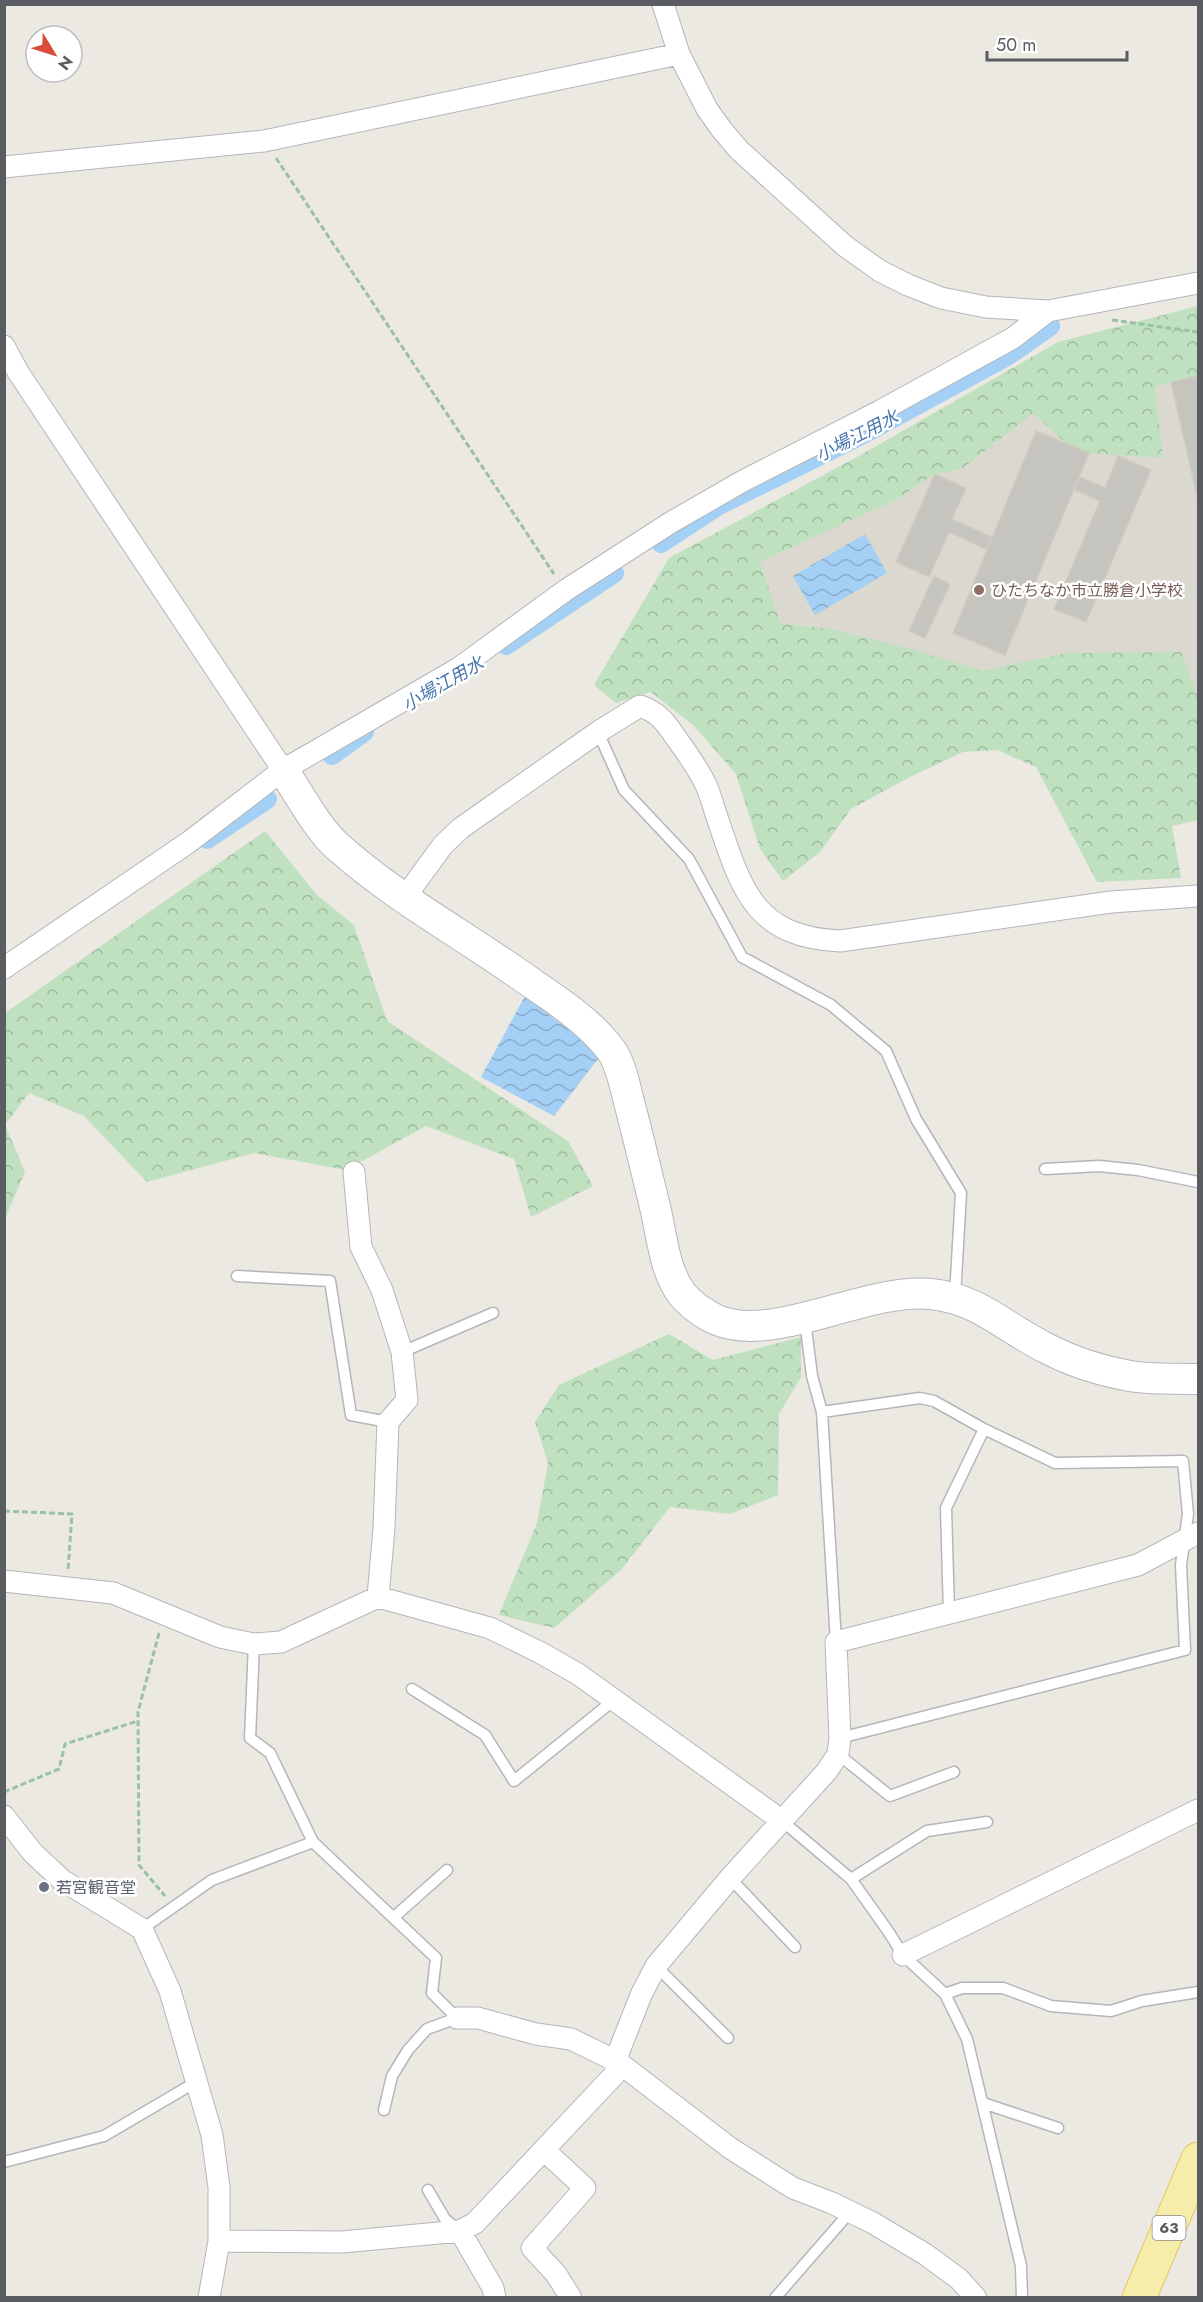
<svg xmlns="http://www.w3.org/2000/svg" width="1203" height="2302" viewBox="0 0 1203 2302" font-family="Jost,'Noto Sans JP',sans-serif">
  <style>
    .education { fill: #dbd8cf }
    .forest { fill: url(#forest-crowns) }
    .water { fill: url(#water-waves) }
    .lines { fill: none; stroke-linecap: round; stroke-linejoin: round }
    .canal { stroke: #a5d0f6; stroke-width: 20 }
    .building { fill: #c6c4be; stroke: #cfcbc0; stroke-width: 1.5 }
    .lane-casing { stroke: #b3b6ba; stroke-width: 13 }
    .street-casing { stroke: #b3b6ba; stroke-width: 23 }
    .secondary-casing { stroke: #b4b7bc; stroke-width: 32 }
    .primary-casing { stroke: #e3c361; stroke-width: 35 }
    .path { stroke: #99c1a6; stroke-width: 3; stroke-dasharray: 6 3; stroke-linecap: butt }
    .lane { stroke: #fff; stroke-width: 10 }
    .street { stroke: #fff; stroke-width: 21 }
    .secondary { stroke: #fff; stroke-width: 30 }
    .primary { stroke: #f7edaa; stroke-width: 33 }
    .education-dot { fill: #8d6e63; stroke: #fff; stroke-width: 2 }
    .worship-dot { fill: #6b7280; stroke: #fff; stroke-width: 2 }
    .labels { text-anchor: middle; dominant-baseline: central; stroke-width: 5; stroke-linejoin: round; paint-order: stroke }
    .shield { fill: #fff; stroke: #8b8d90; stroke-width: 1.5 }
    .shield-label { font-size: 15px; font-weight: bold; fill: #595c60 }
    .education-label { font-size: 16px; fill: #785e54; stroke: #fff; text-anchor: start }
    .worship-label { font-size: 16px; fill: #5b616d; stroke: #fff; text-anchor: start }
    .water-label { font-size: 18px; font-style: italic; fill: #4877ae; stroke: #fff }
  </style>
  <defs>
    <pattern id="forest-crowns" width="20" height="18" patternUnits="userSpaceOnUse" patternTransform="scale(1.5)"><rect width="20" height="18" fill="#bfe1c0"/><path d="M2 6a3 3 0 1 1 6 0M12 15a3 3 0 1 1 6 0" fill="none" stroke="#9eba9f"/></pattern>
    <pattern id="water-waves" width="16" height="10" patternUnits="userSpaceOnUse" patternTransform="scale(1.5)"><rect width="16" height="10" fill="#a5d0f6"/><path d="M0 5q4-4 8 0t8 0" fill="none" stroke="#89accb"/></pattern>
  </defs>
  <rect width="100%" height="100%" fill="#ebe9e1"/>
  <path class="education" d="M1198 352V739L989 689 779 648 738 532 1141 356Z"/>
  <path class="forest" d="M1198 306V380L1171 382 1155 387 1163 458 1089 453 1078 454 1033 413 962 469 935 474 895 500 760 562 780 623 836 630 915 650 982 671 1067 653 1181 652 1198 698V820L1172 826 1181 878 1097 882 1036 767 997 750 963 752 910 777 851 809 820 852 783 881 760 849 736 774 693 725 651 692 616 703 594 685 669 558 857 457 1058 342Z
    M265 831 317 895 354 925 387 1021 568 1141 593 1186 531 1217 514 1159 426 1126 346 1170 254 1153 147 1182 84 1116 29 1093 5 1125 25 1172 5 1219V1013Z
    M669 1334 713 1360 801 1337V1377L779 1414 778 1495 730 1514 670 1507 621 1570 554 1628 499 1615 537 1523 548 1463 535 1422 559 1385Z"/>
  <path class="water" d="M865 534 887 573 815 615 793 576Z
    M525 996 601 1055 554 1116 481 1077Z"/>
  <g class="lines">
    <path class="canal" d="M661 543 719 505 867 432 1007 356 1050 326
      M506 645 614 573
      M332 755 364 732
      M207 839 267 799"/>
  </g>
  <path class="building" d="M1198 376V500L1171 382Z
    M1036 431 1089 453 1005 655 953 633Z
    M1118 456 1151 470 1086 622 1054 609 1100 501 1075 490 1080 477 1105 488Z
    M935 474 966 488 952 519 992 537 986 549 949 532 929 577 896 562Z
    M934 576 950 584 925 638 909 631Z"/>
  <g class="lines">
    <defs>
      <path id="lane" d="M598 732 624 790 689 859 742 957 831 1005 886 1051 916 1119 961 1193 955 1296
        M1045 1169 1099 1166 1138 1170 1198 1182
        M237 1276 330 1281 351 1415 388 1422
        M805 1320 812 1376 822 1412 836 1642
        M402 1352 493 1313
        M822 1412 920 1398 934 1401 984 1429 1055 1463 1183 1461 1188 1514 1181 1565 1185 1650 840 1738
        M949 1613 946 1508 984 1429
        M254 1644 250 1738 270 1753 313 1842 436 1958 432 1993 457 2018 427 2029 408 2050 392 2076 384 2110
        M412 1689 485 1735 514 1781 614 1700
        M838 1754 890 1796 954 1772
        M781 1820 851 1879 888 1931 903 1955 945 1994 967 2039 1021 2266 1022 2298
        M730 1878 795 1947
        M851 1879 927 1831 987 1822
        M393 1918 447 1870
        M142 1929 212 1880 313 1842
        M656 1966 728 2038
        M945 1994 962 1988H1003L1051 2006 1111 2011 1142 2001 1198 1992
        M983 2103 1058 2128
        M4 2162 104 2136 196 2082
        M428 2190 445 2219 457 2229
        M775 2298 850 2212"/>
      <path id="street" d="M663 4 679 54 707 109 722 130 739 150 845 246 880 271 908 285 941 298 986 307 1048 311 1198 283
        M4 167 264 141 679 54
        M4 346 18 372 283 770
        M405 897 443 845 461 828 598 732 640 706C661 713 667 725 679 742 689 756 699 770 706 785 711 796 714 809 718 820 742 891 755 937 840 941L1111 902 1198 896
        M4 968 189 842 283 770 459 668 566 590 670 523 743 481 880 411 1013 338 1048 311
        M4 1581 113 1593 220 1637 254 1644 281 1642 378 1597 384 1528 388 1422 407 1400 402 1352 382 1290 361 1247 354 1172
        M378 1597 490 1628 541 1653 578 1674 781 1820
        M4 1816 33 1853 62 1880 142 1929 170 1991 212 2135 219 2187V2241L209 2298
        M903 1955 1198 1810
        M457 2018H478L536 2034 571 2039 618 2062 730 2148 793 2188 832 2203 873 2223 925 2254 959 2279 976 2298
        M545 2151 585 2188 532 2248 556 2274 571 2298
        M460 2231 493 2288 495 2298
        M219 2241 342 2242 460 2231 475 2223 615 2074 619 2051 641 1995 656 1966 730 1878 827 1771 838 1754 840 1738 836 1642 1138 1565 1198 1533"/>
      <path id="secondary" d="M283 770C299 793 316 827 337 846 395 898 466 936 530 982 558 1001 590 1022 611 1050 621 1064 625 1086 629 1102 639 1139 647 1175 656 1211 662 1238 665 1272 682 1294 690 1304 705 1315 717 1320 774 1344 868 1287 931 1294 980 1299 1006 1329 1048 1349 1073 1362 1102 1371 1130 1376 1152 1380 1176 1378 1198 1379"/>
      <path id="primary" d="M1139 2298 1198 2159"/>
    </defs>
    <use href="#lane" class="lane-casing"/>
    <use href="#street" class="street-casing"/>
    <use href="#secondary" class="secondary-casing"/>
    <use href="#primary" class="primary-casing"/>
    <path class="path" d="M276 158 554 574
      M1112 320 1198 332
      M4 1511 72 1514 68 1570
      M159 1633 138 1712 139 1865 165 1896
      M4 1792 59 1769 65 1744 138 1721"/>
    <use href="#lane" class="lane"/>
    <use href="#street" class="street"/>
    <use href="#secondary" class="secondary"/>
    <use href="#primary" class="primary"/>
  </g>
  <circle class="education-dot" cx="979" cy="590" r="6"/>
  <circle class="worship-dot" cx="44" cy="1887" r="6"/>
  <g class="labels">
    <rect class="shield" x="1152.5" y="2216" width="33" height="24" rx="4.5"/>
    <g class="shield-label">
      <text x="1169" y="2228">63</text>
    </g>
    <g class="education-label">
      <text x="991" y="590">ひたちなか市立勝倉小学校</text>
    </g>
    <g class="worship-label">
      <text x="56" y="1887">若宮観音堂</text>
    </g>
    <g class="water-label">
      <text transform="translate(857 436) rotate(-27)">小場江用水</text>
      <text transform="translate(443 684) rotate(-30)">小場江用水</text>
    </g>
  </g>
  <rect width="1203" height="2302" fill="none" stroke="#595c60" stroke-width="12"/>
  <g transform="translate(54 54) rotate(128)"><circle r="28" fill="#ffffff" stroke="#bdbebf" stroke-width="1.5"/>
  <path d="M0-4.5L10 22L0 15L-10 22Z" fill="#d84c3a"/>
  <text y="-9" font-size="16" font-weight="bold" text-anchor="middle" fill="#595c60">N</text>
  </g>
  <path d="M987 51v9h140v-9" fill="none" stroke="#595c60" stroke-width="3"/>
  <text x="996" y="51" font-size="18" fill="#595c60" stroke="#ffffff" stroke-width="4.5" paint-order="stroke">50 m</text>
</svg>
